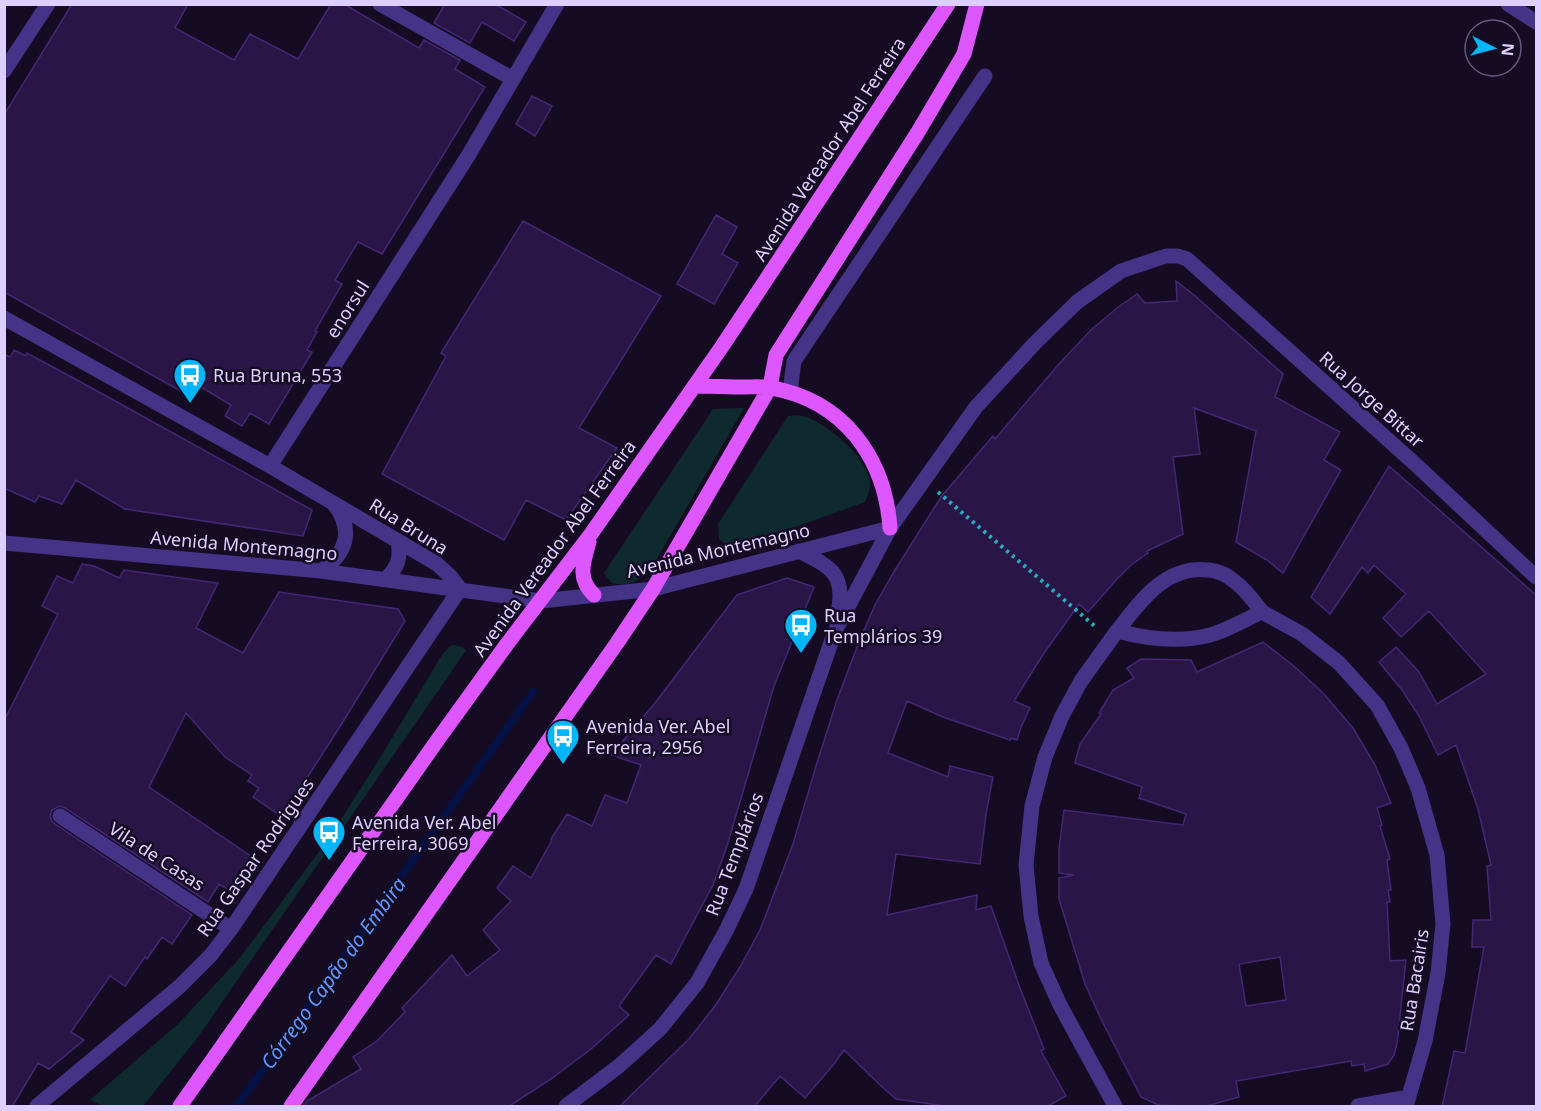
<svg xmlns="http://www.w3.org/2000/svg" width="1541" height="1111" viewBox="0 0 1541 1111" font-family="'Noto Sans',sans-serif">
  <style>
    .green { fill: #0f2a2f }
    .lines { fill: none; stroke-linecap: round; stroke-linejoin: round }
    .stream { stroke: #051144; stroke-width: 8 }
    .building { fill: #291647; stroke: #442675; stroke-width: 1.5; fill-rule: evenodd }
    .path { stroke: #23adbf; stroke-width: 4; stroke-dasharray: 3 4.5; stroke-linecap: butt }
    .minor { stroke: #453388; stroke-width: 15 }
    .major { stroke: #de56ff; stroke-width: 15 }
    .labels { text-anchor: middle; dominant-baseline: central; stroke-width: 5; stroke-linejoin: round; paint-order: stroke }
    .street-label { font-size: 18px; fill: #ddcfff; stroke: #150c24 }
    .poi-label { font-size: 18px; fill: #ddcfff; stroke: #150c24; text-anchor: start }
    .water-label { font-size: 20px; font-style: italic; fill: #5d98ff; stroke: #150c24 }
  </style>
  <rect width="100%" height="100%" fill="#150c24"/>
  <path class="green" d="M744 408 651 569C637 582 631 586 612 583L604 573 713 409Z
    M788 416C792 416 798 415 802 416 824 420 871 460 870 484 870 490 867 497 865 502L740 547 728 546 719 539 718 524Z
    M453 645 462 647 466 650 465 652 198 1037 143 1106H103L90 1100 178 1024 239 959 330 837 380 758 442 655 450 646Z"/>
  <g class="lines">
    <path class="stream" d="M237 1106 533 692"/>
  </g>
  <path class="building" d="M72 4H188L175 28 234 60 250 34 298 59 331 4H344L419 48 424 40 460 60 455 69 485 87 382 254 358 242 335 280 342 284 315 331 317 332 307 350 312 352 269 424 250 413 242 426 225 416 231 405 191 381 184 393 4 292V115Z
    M445 4H495L526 22 514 41 482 22 470 43 434 23Z
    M532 96 552 106 535 136 516 124Z
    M716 215 737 227 722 254 738 263 714 304 677 284Z
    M523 221 661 296 579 428 617 448 566 520 526 500 504 540 382 474 446 356 441 353Z
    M1176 281 1194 295 1283 374 1275 397 1340 432 1324 460 1341 470 1283 573 1267 560 1236 542 1256 431 1194 408 1200 454 1173 457 1183 534 1147 551 1148 553 1131 565 1117 579 1088 612 1079 604 1042 656 1014 701 1030 708 1021 727 1017 740 1011 738 1010 740 943 717 907 701 888 753 948 777 950 766 993 777 986 814 980 864 896 854 887 915 977 895 976 910 991 906 1020 988 1044 1049 1041 1051 1066 1096 1046 1107H952L896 1099 881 1086 844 1050 834 1064 805 1098 780 1076 754 1107H619L689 1039 715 1006 740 967 760 930 793 844 816 766 837 700 860 639 875 605 895 570 941 497 993 436 995 439 1059 364 1091 330 1117 308 1137 294 1145 303 1177 301Z
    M14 350 26 356 27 353 88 386 312 510 303 536 125 509 76 480 62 504 39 496 35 502 4 488V354L10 357Z
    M1389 466 1536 595V1107H1442L1454 1051 1465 1053 1484 947H1472L1473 920H1491L1487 866 1491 865 1478 809 1456 745 1438 755 1419 716 1402 690 1379 662 1396 647 1419 672 1437 704 1486 674 1429 611 1401 637 1383 618 1406 594 1374 565 1368 573 1362 567 1330 614 1311 597Z
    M82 564 94 566 119 578 124 570 218 583 196 628 243 653 279 592 398 609 405 621 339 728 282 817 253 797 259 788 248 781 252 775 225 757 186 713 149 787 255 859 233 893 219 884 208 902 65 808 60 806 52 810 50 816 52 821 55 824 192 915 172 944 162 937 147 959 145 957 125 986 110 976 71 1032 84 1040 49 1069 38 1063 12 1107H4V721L58 614 42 606 57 576 73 583Z
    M787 578 814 587 774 686 727 846 713 885 671 964 656 955 619 1006 629 1015 591 1049 551 1079 508 1107H303L307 1101 361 1069 353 1057 377 1041 405 1012 402 1008 452 955 467 976 500 950 483 930 511 901 497 888 513 866 531 878 552 840 551 839 567 814 592 826 605 795 627 803 641 765 611 755 655 703 737 595Z
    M1263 642 1295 667 1324 694 1353 728 1375 765 1391 803 1377 808 1382 825 1380 826 1390 859 1387 860 1391 890H1388L1390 902H1387L1390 961 1406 960 1397 1044 1394 1055 1388 1064 1365 1071 1364 1064 1352 1066 1351 1061 1236 1081 1239 1097 1203 1107 1158 1105 1141 1097 1102 1021 1085 984 1059 899V878L1074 875 1059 873V849L1064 810 1183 825 1186 814 1139 798 1142 787 1075 763 1080 744 1101 714 1099 713 1113 690 1134 678 1127 668 1141 659 1191 660 1197 672ZM1280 957 1286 1000 1246 1006 1239 964Z"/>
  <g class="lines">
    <path class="path" d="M938 492 1097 628"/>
    <path class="minor" d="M380 4 513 79
      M1508 4 1536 22
      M4 71 48 4
      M4 318 270 466 398 541 437 564 451 577 460 589
      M790 392 794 361 985 76
      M270 466 468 156 557 4
      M4 543 321 571 541 601 653 589 890 528
      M799 551C831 567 846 574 838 613
      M321 571C347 553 354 530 334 504
      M386 579C398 567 401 558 398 541
      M1117 631C1140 602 1166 564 1209 570 1218 571 1227 575 1234 581 1245 589 1254 601 1262 612
      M60 816 231 929
      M37 1106 179 987 211 955 231 929 460 589
      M566 1106 619 1066 660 1029 697 983 726 931 746 889 835 631 890 528 976 407 1035 343 1077 302 1121 271 1166 256H1178L1187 259 1414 463 1536 577
      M1115 1106 1060 1005 1041 963 1031 916 1026 865 1032 806 1045 757 1062 716 1081 681 1117 631C1147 639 1180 643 1210 635 1228 630 1246 619 1262 612L1302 634 1339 663 1377 705 1401 748 1418 788 1437 855 1443 924 1438 973 1425 1041 1406 1106
      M1358 1106 1409 1097"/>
    <path class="major" d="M694 386C711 386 728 387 745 387 754 387 763 386 772 388 844 401 885 458 890 528
      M589 542C583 563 577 579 594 595
      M180 1106 439 738 507 644 591 534 723 345 948 4
      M291 1106 617 643 653 589 770 387 776 355 918 132 964 54 977 4"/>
  </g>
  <defs>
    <symbol id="bus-pin" viewBox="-11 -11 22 30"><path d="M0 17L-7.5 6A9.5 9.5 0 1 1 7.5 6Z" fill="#00b5fa" stroke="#150c24"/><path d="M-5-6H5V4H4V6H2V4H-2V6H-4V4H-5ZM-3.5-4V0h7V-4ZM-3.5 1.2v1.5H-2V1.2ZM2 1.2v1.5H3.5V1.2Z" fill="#fff"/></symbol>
  </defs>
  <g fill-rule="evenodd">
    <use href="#bus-pin" x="171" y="356" width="38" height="52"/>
    <use href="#bus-pin" x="782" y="606" width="38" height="52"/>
    <use href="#bus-pin" x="544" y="717" width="38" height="52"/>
    <use href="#bus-pin" x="310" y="813" width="38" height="52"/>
  </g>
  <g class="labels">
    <g class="street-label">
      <text transform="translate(829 149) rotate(-57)">Avenida Vereador Abel Ferreira</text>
      <text transform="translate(347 309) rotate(-58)">enorsul</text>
      <text transform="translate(1372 399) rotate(42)">Rua Jorge Bittar</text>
      <text transform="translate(409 526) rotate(32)">Rua Bruna</text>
      <text transform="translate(244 545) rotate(5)">Avenida Montemagno</text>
      <text transform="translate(554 548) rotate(-54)">Avenida Vereador Abel Ferreira</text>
      <text transform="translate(718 550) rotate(-13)">Avenida Montemagno</text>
      <text transform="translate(734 854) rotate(-69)">Rua Templários</text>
      <text transform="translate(157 856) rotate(33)">Vila de Casas</text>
      <text transform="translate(255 857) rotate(-55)">Rua Gaspar Rodrigues</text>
      <text transform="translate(1414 980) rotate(-81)">Rua Bacairis</text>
    </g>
    <g class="poi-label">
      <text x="213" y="375">Rua Bruna, 553</text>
      <text x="824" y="615">Rua<tspan x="824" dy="21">Templários 39</tspan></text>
      <text x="586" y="726">Avenida Ver. Abel<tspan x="586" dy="21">Ferreira, 2956</tspan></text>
      <text x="352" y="822">Avenida Ver. Abel<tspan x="352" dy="21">Ferreira, 3069</tspan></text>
    </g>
    <g class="water-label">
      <text transform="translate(333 973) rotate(-54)">Córrego Capão do Embira</text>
    </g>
  </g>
  <rect width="1541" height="1111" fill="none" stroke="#ddcfff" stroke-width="12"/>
  <g transform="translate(1493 48) rotate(96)"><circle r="28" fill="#150c24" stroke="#655a7c" stroke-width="1.5"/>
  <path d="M0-4.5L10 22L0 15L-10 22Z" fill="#00b5fa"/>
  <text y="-9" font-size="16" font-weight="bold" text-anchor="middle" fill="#ddcfff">N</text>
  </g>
</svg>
